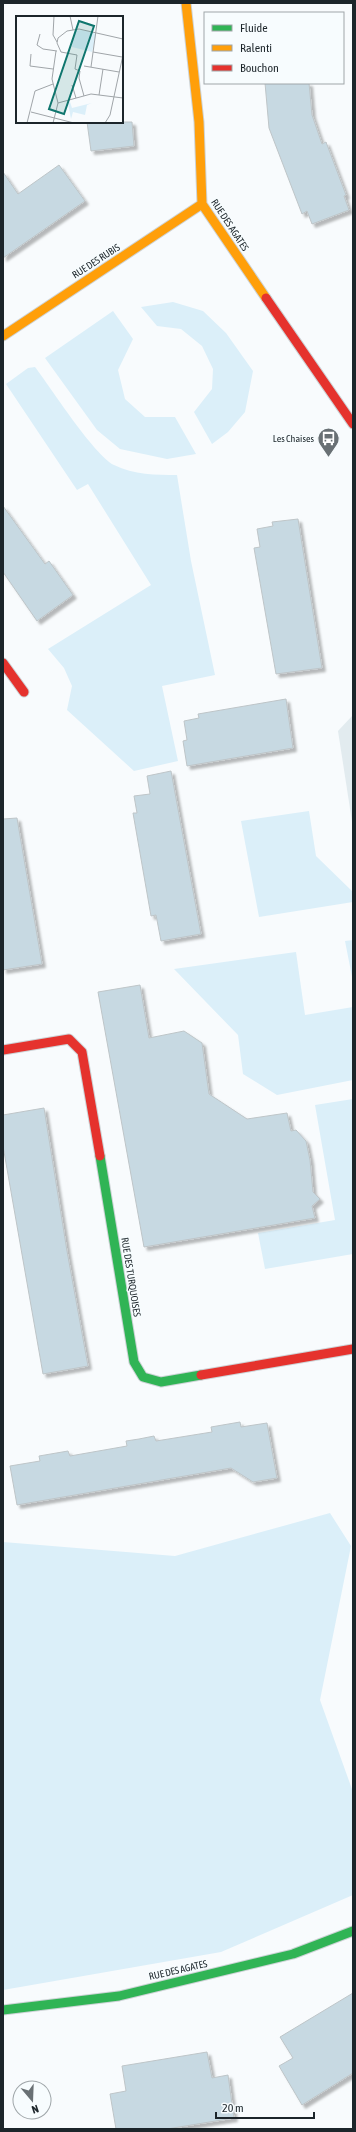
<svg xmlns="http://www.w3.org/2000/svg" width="356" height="2132" viewBox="0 0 356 2132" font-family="'Asap Condensed',sans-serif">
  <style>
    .built { fill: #e2ebef }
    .green { fill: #dbeff9 }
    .building { fill: #c7d9e2; stroke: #bec5c8; filter: url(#shadow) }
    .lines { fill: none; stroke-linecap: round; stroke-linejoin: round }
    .fast-casing { stroke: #cdd3d6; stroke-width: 11 }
    .slow-casing { stroke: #cdd3d6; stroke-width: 11 }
    .jam-casing { stroke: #cdd3d6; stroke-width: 11 }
    .fast { stroke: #30b455; stroke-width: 9 }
    .slow { stroke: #ff9f0a; stroke-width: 9 }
    .jam { stroke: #e5322d; stroke-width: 9 }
    .labels { text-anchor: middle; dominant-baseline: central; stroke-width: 3; stroke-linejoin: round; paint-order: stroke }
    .street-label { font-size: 10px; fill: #1c252a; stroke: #f7fcfe }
    .poi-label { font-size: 10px; fill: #1c252a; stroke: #f7fcfe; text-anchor: end }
    .inset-road { fill: none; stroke: #a0a5a9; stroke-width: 1 }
    .view { fill: #0f766e; fill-opacity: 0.15; stroke: #0f766e; stroke-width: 2 }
    .inset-edge { fill: none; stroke: #1c252a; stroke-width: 2 }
  </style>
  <defs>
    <filter id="shadow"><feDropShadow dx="3.5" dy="3.5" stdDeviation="1" flood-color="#0004"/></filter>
  </defs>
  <rect width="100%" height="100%" fill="#f8fbfd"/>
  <path class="built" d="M353 715V828L338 731Z"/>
  <path class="green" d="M173 302 203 311 226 333 253 371 245 412 228 432 212 444 194 412 212 389 213 369 202 346 181 329 157 326 141 307Z
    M113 311 133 339 118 370 125 399 145 417H175L196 454 167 459 120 449 97 430 45 358Z
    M35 367C51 388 94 455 114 465 134 475 156 475 177 475L191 561 215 675 162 686 178 761 134 771 67 710 72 686 64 668 48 649 151 585 88 484 77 490 6 384 28 368Z
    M309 811 316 856 353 892V902L259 917 241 821Z
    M353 940V982L345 941Z
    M296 952 305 1015 353 1007V1080L277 1095 243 1074 238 1035 174 969Z
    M353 1099V1254L265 1269 258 1233 335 1220 315 1105Z
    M330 1513 351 1546 320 1700 353 1792V1895L221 1952 3 1990V1542L175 1556Z"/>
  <path class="building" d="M265 83H309L312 115 322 144 326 142 346 195 344 196 349 210 312 224 307 211 302 214 269 128Z
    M87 122H132L134 146 91 151Z
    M59 165 85 201 3 258V172L18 194Z
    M3 506 45 564 49 561 73 595 37 621 3 572Z
    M298 519 322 668 276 674 254 548 260 547 257 529 273 526 272 522Z
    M286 699 293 748 187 766 183 741 187 740 184 721 199 718 198 714Z
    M171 771 201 934 161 941 156 915 151 916 133 813H137L134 796 150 794 147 776Z
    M17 818 42 964 3 970V819Z
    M140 985 149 1038 184 1031 202 1043 209 1094 247 1119 287 1113 291 1131 296 1130 306 1141 310 1160 313 1192 320 1199 312 1206 315 1218 144 1247 98 992Z
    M44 1108 67 1251 88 1366 43 1374 3 1146V1115Z
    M240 1422 241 1427 267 1423 277 1478 253 1482 231 1468 17 1505 10 1466 40 1461 39 1456 68 1451 70 1456 127 1446 126 1441 139 1439 154 1436 156 1441 212 1432 211 1427Z
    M353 1993V2073L302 2105 279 2066 293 2058 280 2037Z
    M207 2052 212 2078 228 2075 234 2118 167 2129H116L110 2094 126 2091 122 2066Z"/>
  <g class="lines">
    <defs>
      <path id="fast" d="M100 1156 134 1362 143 1377 161 1382 201 1375
        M3 2010 119 1996 293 1954 353 1931"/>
      <path id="slow" d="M186 3 199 122 202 204 266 298
        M3 336 202 204"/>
      <path id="jam" d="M266 298 353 424
        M3 663 24 692
        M3 1050 69 1039 82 1052 100 1156
        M201 1375 353 1349"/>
    </defs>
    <use href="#fast" class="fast-casing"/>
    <use href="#slow" class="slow-casing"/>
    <use href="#jam" class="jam-casing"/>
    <use href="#fast" class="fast"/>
    <use href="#slow" class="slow"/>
    <use href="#jam" class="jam"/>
  </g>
  <defs>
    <symbol id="bus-pin" viewBox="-11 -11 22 30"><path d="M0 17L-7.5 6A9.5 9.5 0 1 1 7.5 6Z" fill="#697074" stroke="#f7fcfe"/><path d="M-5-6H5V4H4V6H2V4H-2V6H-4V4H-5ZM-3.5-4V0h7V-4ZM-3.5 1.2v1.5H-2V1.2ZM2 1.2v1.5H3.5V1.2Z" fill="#fff"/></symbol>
  </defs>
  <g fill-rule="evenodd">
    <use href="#bus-pin" x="316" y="426" width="25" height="34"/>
  </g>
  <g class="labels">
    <g class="street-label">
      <text transform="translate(230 225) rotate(57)">RUE DES AGATES</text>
      <text transform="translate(96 261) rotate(-33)">RUE DES RUBIS</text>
      <text transform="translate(131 1277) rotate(81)">RUE DES TURQUOISES</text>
      <text transform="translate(178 1970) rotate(-13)">RUE DES AGATES</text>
    </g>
    <g class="poi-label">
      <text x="314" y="438">Les Chaises</text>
    </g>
  </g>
  <g transform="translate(16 16)">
    <rect width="107" height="107" fill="#f8fbfd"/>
    <path d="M66 14 77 16 80 19 76 36 56 31 58 15ZM54 86 56 92 76 87 71 89 69 99 57 96 55 103 52 87Z" fill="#dbeff9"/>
    <path class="inset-road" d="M38 0 37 19 41 26M54 0 57 14M24 18 21 29 27 33 41 35M77 36 106 41M15 38 14 50 37 53M68 50 103 56M75 51 82 0M56 69 60 82M83 79 87 53M68 80 63 62 64 55 59 53 61 39 45 36 41 27 42 22 51 15 63 13 107 23M42 87 75 78 107 82M15 96 58 107M11 107 19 75 37 68M37 107 42 87 36 63 40 35M89 107 94 99 107 39"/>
    <path class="view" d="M63 5 78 10 48 98 33 93Z"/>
    <rect width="107" height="107" class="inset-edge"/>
  </g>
  <rect width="356" height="2132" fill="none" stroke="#1c252a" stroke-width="8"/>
  <rect x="204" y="12" width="140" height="72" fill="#f7fcfe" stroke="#9fa6a9"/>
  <rect x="212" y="25" width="20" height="6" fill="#30b455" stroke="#9fa6a9"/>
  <text x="240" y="32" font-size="12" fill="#1c252a">Fluide</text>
  <rect x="212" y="45" width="20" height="6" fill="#ff9f0a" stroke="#9fa6a9"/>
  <text x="240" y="52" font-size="12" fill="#1c252a">Ralenti</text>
  <rect x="212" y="65" width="20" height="6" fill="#e5322d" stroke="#9fa6a9"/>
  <text x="240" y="72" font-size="12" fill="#1c252a">Bouchon</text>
  <g transform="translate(32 2100) rotate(161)"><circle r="19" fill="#f7fcfe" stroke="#9fa6a9"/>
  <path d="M0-3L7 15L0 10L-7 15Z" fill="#697074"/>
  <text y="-6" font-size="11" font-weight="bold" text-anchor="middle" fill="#1c252a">N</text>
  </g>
  <path d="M216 2112v6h98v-6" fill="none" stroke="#1c252a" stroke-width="2"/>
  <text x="222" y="2112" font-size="12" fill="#1c252a" stroke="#f7fcfe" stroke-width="3" paint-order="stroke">20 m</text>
</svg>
